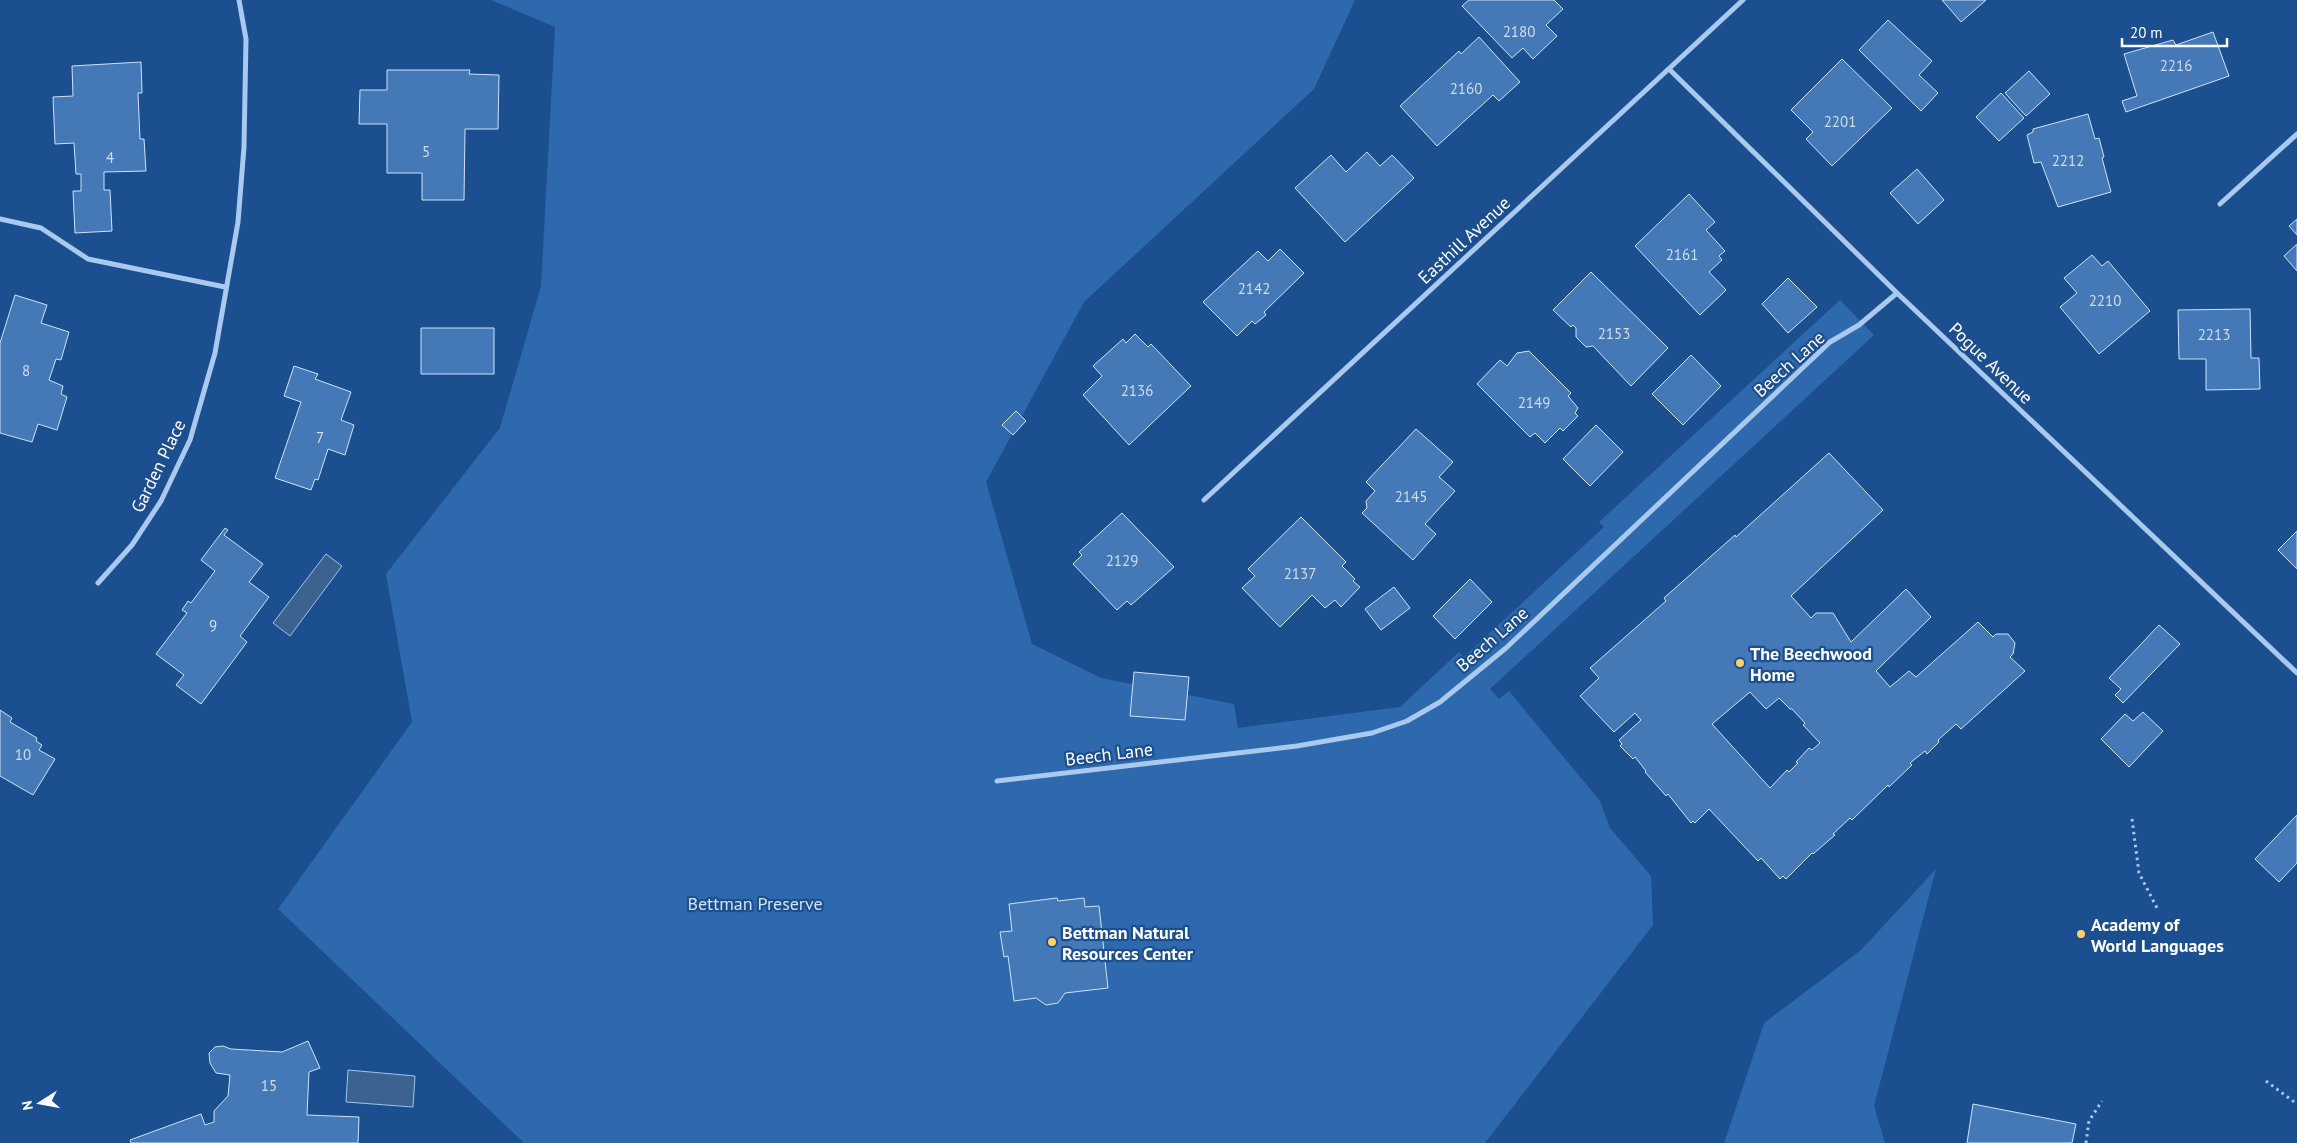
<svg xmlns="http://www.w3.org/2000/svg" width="2297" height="1143" viewBox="0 0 2297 1143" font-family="'PT Sans',sans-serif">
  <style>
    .green { fill: #2e69ad }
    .water { fill: #3c6290; stroke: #9cc4f0 }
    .building { fill: #4478b7; stroke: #cfe3fa; fill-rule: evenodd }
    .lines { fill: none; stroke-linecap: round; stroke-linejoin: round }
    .path { stroke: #a9c9ee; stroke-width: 3; stroke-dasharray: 2.5 4; stroke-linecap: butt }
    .street { stroke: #a9c9ee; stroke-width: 5 }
    .poi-dot { fill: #ffd166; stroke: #1b4f8f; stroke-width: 2 }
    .labels { text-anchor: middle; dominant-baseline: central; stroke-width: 4.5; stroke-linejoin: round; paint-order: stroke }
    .number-label { font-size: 15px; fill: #d0dded }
    .street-label { font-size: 18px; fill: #fff; stroke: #1b4f8f }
    .poi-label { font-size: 18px; font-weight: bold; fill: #fff; stroke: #1b4f8f; text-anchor: start }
    .park-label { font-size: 18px; fill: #cfe3fa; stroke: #1b4f8f }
  </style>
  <rect width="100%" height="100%" fill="#1b4f8f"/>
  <path class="green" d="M491 0H1355L1314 89 1084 302 986 482 1032 644 1101 678 1234 704 1238 728 1400 707 1459 652 1464 657 1604 527 1599 522 1840 300 1874 335 1490 689 1499 699 1509 691 1600 801 1610 828 1651 876 1653 925 1485 1143H524L278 909 412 722 386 574 500 428 541 286 555 27Z
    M1936 869 1874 1106 1885 1143H1724L1764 1023 1861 950Z"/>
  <path class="water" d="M326 554 342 566 290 636 273 623Z
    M348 1070 415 1076 413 1107 346 1102Z"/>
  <path class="building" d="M1469 0H1554L1563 9 1546 25 1557 36 1533 59 1523 48 1512 58 1462 6Z
    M1942 0H1986L1961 22Z
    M1888 20 1932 61 1919 75 1938 93 1921 111 1859 50Z
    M2213 32 2229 76 2126 112 2122 101 2137 96 2124 54 2173 40 2176 45Z
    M1479 37 1520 82 1499 101 1493 95 1437 146 1400 106 1459 51 1461 54Z
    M1842 59 1892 108 1832 166 1806 139 1813 132 1791 110Z
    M141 62 142 93H138L140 139H144L146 171 104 172V190H110L112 231 75 233 73 191H81V174H76L74 143 55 144 53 97 73 96 72 66Z
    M387 70H470L469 74 499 75 498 129H465L464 200H422V173H387V124H359L360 90H387Z
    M2029 71 2050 94 2026 116 2005 93Z
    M2001 93 2024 118 1999 141 1976 117Z
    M2088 114 2095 139 2099 138 2104 157 2102 158 2111 192 2058 207 2041 162 2034 163 2027 135 2033 132V129Z
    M1367 152 1380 166 1392 155 1414 178 1345 242 1295 188 1331 155 1346 172Z
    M1917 169 1944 200 1918 224 1890 193Z
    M1689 194 1715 222 1706 230 1725 251 1719 256 1722 260 1709 272 1726 290 1700 315 1635 246Z
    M2297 219V235L2289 226Z
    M2297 244V271L2284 256Z
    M1280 249 1304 273 1264 312 1266 315 1255 324 1252 321 1237 336 1203 302 1258 251 1268 261Z
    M2092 255 2102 266 2108 261 2150 311 2099 354 2060 307 2077 293 2064 278Z
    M1591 272 1668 348 1631 386 1593 346 1586 347 1576 337V328L1573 325 1571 327 1553 310Z
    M1788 278 1817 307 1788 333 1762 304Z
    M15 295 47 305 41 323 69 332 61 360 56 359 49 380 63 386 61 394 67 397 57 430 38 424 32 442 0 433V343Z
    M2250 309 2251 358H2259L2260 389 2206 390V359H2179L2178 310Z
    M421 328H494V374H421Z
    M1135 334 1148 347 1151 344 1191 386 1129 445 1083 395 1102 376 1093 366 1123 339 1126 343Z
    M1529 351 1571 393 1568 396 1578 408 1575 413 1578 416 1563 431 1560 428 1545 443 1535 433 1530 437 1477 384 1500 360 1507 366 1517 353Z
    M1691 355 1721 386 1683 425 1652 394Z
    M294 366 318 374 315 379 351 392 341 420 354 425 345 455 328 449 318 480 315 479 311 490 275 478 301 402 284 396Z
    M1016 411 1026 421 1013 435 1002 425Z
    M1596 425 1623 452 1590 486 1563 459Z
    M1416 429 1453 462 1439 477 1455 491 1425 524 1436 534 1413 560 1362 513 1367 508 1366 501 1375 491 1366 482Z
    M1829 453 1883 510 1791 596 1811 618 1816 613H1833L1851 642 1906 589 1931 617 1876 671 1890 687 1909 671 1916 677 1978 622 1993 637 1996 634H2008L2015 643 2013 654 2010 657 2025 671 1961 729 1956 724 1938 740 1939 742 1927 754 1925 751 1910 763 1912 765 1889 787 1888 785 1852 820 1850 818 1833 834 1835 835 1813 854 1812 853 1786 879 1783 876 1780 879 1761 858 1758 861 1709 809 1695 823 1693 821 1691 823 1668 794 1666 796 1645 772 1646 771 1635 757 1633 759 1620 746 1622 744 1619 740 1641 720 1635 713 1614 732 1580 696 1599 678 1590 668 1666 601 1664 598 1735 535 1736 537ZM1750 692 1766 709 1779 698 1790 709H1792L1805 723 1803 725 1820 743 1812 750 1809 748 1796 762 1798 763 1789 772 1787 770 1770 788 1712 724Z
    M1122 513 1174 567 1131 605 1127 601 1117 610 1073 564 1082 555 1079 552Z
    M1301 517 1346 562 1342 566 1355 579 1353 581 1360 587 1341 607 1335 600 1325 608 1312 595 1280 627 1242 588 1255 576 1248 569Z
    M225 528 228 530 224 535 263 564 249 582 269 597 240 636 247 642 201 704 176 685 184 675 156 654 187 613 182 610 188 601 191 603 215 571 201 560Z
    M2297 531V569L2278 550Z
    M1470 579 1492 602 1455 639 1433 616Z
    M1394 587 1410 608 1381 630 1365 609Z
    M2159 625 2180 644 2123 703 2115 695 2121 689 2109 678Z
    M1134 672 1189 677 1185 720 1130 716Z
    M0 710 12 718 10 722 37 738 36 741 42 745 39 750 55 759 33 795 0 776Z
    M2143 712 2163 731 2129 767 2101 739 2125 714 2133 721Z
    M2297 815V863L2279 882 2255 859Z
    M1057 898 1058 901 1084 898 1085 907 1099 906 1108 988 1065 993 1058 1003 1046 1005 1036 998 1014 1001 1008 956 1004 957 1000 932 1012 931 1009 904Z
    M308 1041 320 1068 309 1072 307 1115 359 1117 358 1143H131L130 1140 201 1114 205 1125 214 1122V1111L228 1096 230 1075 216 1073 210 1063 209 1053 215 1047 223 1046 231 1049 282 1052Z
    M1973 1104 2076 1124 2072 1143H1967Z"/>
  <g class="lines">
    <path class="path" d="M2132 819 2139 873 2157 908
      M2266 1081 2297 1104
      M2086 1143 2089 1121 2102 1101"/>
    <path class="street" d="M1669 69 1897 293 2297 673
      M2220 204 2297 134
      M0 219 41 228 88 259 225 287
      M1204 500 1743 0
      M98 583 132 545 161 501 190 440 215 353 238 222 244 147 246 39 239 0
      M997 781 1297 746 1372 733 1407 721 1440 702 1506 648 1830 342 1859 325 1897 293"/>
  </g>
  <g class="poi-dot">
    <circle cx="1740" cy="663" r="5"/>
    <circle cx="2081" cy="934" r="5"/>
    <circle cx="1052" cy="942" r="5"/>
  </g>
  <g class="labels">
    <g class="number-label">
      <text x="1519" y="31">2180</text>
      <text x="2176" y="65">2216</text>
      <text x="1466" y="88">2160</text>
      <text x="1840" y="121">2201</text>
      <text x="426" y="151">5</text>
      <text x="110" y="157">4</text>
      <text x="2068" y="160">2212</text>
      <text x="1682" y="254">2161</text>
      <text x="1254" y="288">2142</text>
      <text x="2105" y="300">2210</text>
      <text x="1614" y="333">2153</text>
      <text x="2214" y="334">2213</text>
      <text x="26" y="370">8</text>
      <text x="1137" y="390">2136</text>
      <text x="1534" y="402">2149</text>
      <text x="320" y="437">7</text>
      <text x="1411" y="496">2145</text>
      <text x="1122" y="560">2129</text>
      <text x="1300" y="573">2137</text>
      <text x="213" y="625">9</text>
      <text x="23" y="754">10</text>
      <text x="269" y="1085">15</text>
    </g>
    <g class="street-label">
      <text transform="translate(1464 240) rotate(-43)">Easthill Avenue</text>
      <text transform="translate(1991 363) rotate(44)">Pogue Avenue</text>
      <text transform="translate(1789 364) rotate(-42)">Beech Lane</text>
      <text transform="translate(158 466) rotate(-64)">Garden Place</text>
      <text transform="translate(1492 639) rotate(-41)">Beech Lane</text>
      <text transform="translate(1109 754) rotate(-7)">Beech Lane</text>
    </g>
    <g class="poi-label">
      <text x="1750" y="653">The Beechwood<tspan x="1750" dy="21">Home</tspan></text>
      <text x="2091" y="924">Academy of<tspan x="2091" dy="21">World Languages</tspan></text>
      <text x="1062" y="932">Bettman Natural<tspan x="1062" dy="21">Resources Center</tspan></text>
    </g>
    <g class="park-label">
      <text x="755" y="903">Bettman Preserve</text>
    </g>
  </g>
  <g transform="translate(40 1103) rotate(259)" stroke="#1b4f8f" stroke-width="4" paint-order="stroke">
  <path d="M0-4L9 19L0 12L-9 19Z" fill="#ffffff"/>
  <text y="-8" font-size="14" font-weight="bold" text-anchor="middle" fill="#ffffff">N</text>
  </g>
  <path d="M2122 38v8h105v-8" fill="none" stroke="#ffffff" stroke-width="2.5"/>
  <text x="2130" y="38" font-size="15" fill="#ffffff" stroke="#1b4f8f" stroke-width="4" paint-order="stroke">20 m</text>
</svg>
